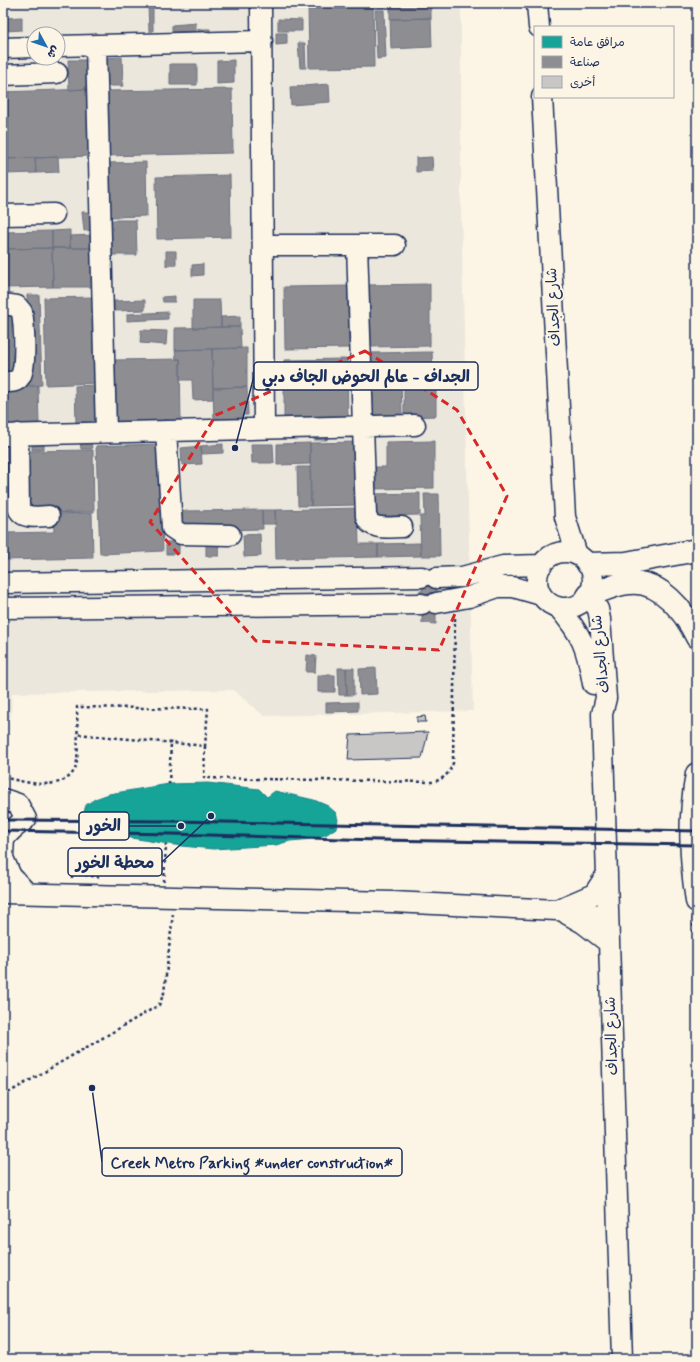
<svg xmlns="http://www.w3.org/2000/svg" width="700" height="1362" viewBox="0 0 700 1362" font-family="Mynerve,'Playpen Sans Arabic',sans-serif">
  <style>
    .built { fill: #ece7dc; fill-rule: evenodd }
    .public { fill: #17a398; stroke: #188087 }
    .industry { fill: #8d8d92; stroke: #6b7182 }
    .building { fill: #c8c7c6; stroke: #1b2f5e }
    .lines { fill: none; stroke-linecap: round; stroke-linejoin: round }
    .minor-casing { stroke: #1b2f5e; stroke-width: 23 }
    .highway-casing { stroke: #1b2f5e; stroke-width: 25 }
    .path { stroke: #1b2f5e; stroke-width: 2.5; stroke-dasharray: 3 3; stroke-linecap: butt }
    .minor { stroke: #fcf5e5; stroke-width: 20 }
    .highway { stroke: #fcf5e5; stroke-width: 22 }
    .rail { stroke: #1b2f5e; stroke-width: 3 }
    .marked { fill: none; stroke: #d62828; stroke-width: 3; stroke-dasharray: 8 5; stroke-linejoin: round }
    .labels { text-anchor: middle; dominant-baseline: central; stroke-width: 4; stroke-linejoin: round; paint-order: stroke }
    .street-label { font-size: 15px; fill: #1b2f5e; stroke: #fcf5e5 }
    .leader { fill: none; stroke: #1b2f5e; stroke-width: 1.5 }
    .callout-dot { fill: #1b2f5e; stroke: #fcf5e5; stroke-width: 1.5 }
    .callout { fill: #fcf5e5; stroke: #1b2f5e; stroke-width: 1.5 }
    .callout-label { font-size: 16px; text-anchor: middle; font-weight: bold; fill: #1b2f5e }
  </style>
  <rect width="100%" height="100%" fill="#fcf5e5"/>
  <filter id="ink" filterUnits="userSpaceOnUse"><feTurbulence type="fractalNoise" baseFrequency=".025" numOctaves="2"/><feDisplacementMap in="SourceGraphic" scale="8" xChannelSelector="R" yChannelSelector="G"/><feConvolveMatrix kernelMatrix="1 2 1 2 8 2 1 2 1" color-interpolation-filters="sRGB"/></filter>
  <g filter="url(#ink)">
    <path class="built" d="M3 3H461V206L473 711 264 716 233 690 12 693 11 718H3ZM34 34H58V58H34Z"/>
    <path class="public" d="M208 783 259 789 267 797 275 791 314 800 328 806 336 813 338 820 336 828 327 834 313 839 290 841 276 845 214 849 181 846 125 837 94 827 86 820 84 812 86 805 95 799 109 794 169 784Z"/>
    <path class="industry" d="M308 3H373L374 67 309 68Z
      M377 3H385V7H378Z
      M390 3H431V18L390 19Z
      M148 5H153V31H149Z
      M375 10H384L386 58 377 59Z
      M22 17V30L5 31V18Z
      M431 18 432 47 391 49 390 19Z
      M278 19 302 20V31H278Z
      M196 23V31L172 32V25Z
      M198 29H210V33L198 34Z
      M276 33H287V44L276 45Z
      M298 43H305L306 68H300Z
      M122 57 123 86H105V58Z
      M68 60H87L88 89 69 90Z
      M234 60V83L217 84V61Z
      M170 64H197V85H170Z
      M329 84 330 102 291 105 290 87Z
      M88 89 90 156 3 159V92Z
      M232 89 233 153 104 156V91Z
      M58 157 59 172 36 173 35 158Z
      M432 157 433 171 416 172V158Z
      M35 158 36 173 4 174 3 159Z
      M146 162 147 216 109 217 108 163Z
      M230 175 231 237 157 239 156 177Z
      M82 212H90L91 230 84 231Z
      M111 220H136L137 255H112Z
      M70 230V248H52V231Z
      M52 231V248L3 249V232Z
      M93 235 94 248H70V236Z
      M52 248 53 287 3 288V249Z
      M52 248H94V287H53Z
      M166 251H176V265L166 266Z
      M203 264V275L192 276V265Z
      M430 284V346L367 347 366 285Z
      M348 286 349 348 285 349 284 287Z
      M27 295H39L42 385 29 386Z
      M175 296V302H163L162 297Z
      M94 297 97 383 46 385 44 298Z
      M145 300V310L114 311V301Z
      M193 300H220L221 327 193 328Z
      M11 312 13 378 3 379V313Z
      M168 312V319L127 321V314Z
      M240 316V327H221V317Z
      M240 327 241 348 175 350V328Z
      M141 330 167 331 166 345 140 343Z
      M247 348V387L213 388 212 349Z
      M212 349 213 399 193 400 192 380H180V359H176L175 350Z
      M432 352 433 376 370 377V353Z
      M180 359 181 424 115 426 113 360Z
      M347 359 348 421 284 422V360Z
      M371 379H401L402 416 371 417Z
      M404 379H436V416L404 417Z
      M95 385V423H76L75 386Z
      M38 386 39 425 3 426V387Z
      M247 387 248 415H242V422H214L213 388Z
      M314 434H327V440H314Z
      M80 441H91L92 449H81Z
      M434 441V488L371 489 372 467H386V442Z
      M44 442V449L32 450V443Z
      M356 442 357 505 311 506 310 443Z
      M310 443V464L277 465V444Z
      M160 444 163 551 100 554 96 446Z
      M223 444V453L202 454 201 446Z
      M251 444H273L274 463H252Z
      M201 446 202 464 182 465 181 448Z
      M3 450H5L6 533 54 532 53 514 92 513 93 558 3 560Z
      M93 450 94 512 30 513 29 451Z
      M297 467H310L311 506H298Z
      M420 493V515L372 516V494Z
      M424 494H439L440 556H421L420 516H425Z
      M358 508 359 544H378V557L276 559 275 510Z
      M262 510 263 529 182 531V511Z
      M262 510H275L276 524H262Z
      M260 534 261 556 244 557 243 535Z
      M166 542H179V554H166Z
      M420 543 421 556 378 557V544Z
      M206 544H219V556H206Z
      M422 570H436V591H439V598H436V624L422 623V604L419 598V591H422Z
      M307 655 316 656 315 672H306Z
      M338 668H346L347 695H339Z
      M346 668H354V695H347Z
      M376 668 377 694 360 695 359 669Z
      M318 675H335V692H318Z
      M358 702V711L326 712V703Z"/>
    <path class="building" d="M425 716 426 722H417V717Z
      M428 732 422 758 348 760 350 735Z"/>
    <g class="lines">
      <defs>
        <path id="minor" d="M261 3 264 428
          M537 3 539 27
          M96 45 106 432
          M58 46 262 41
          M3 48 34 47
          M3 75 57 73
          M542 97 565 517 577 555
          M3 215 54 214
          M263 245H395
          M357 245 366 516C370 531 389 527 402 527
          M3 304 17 306 22 312C24 324 27 370 20 377 16 383 9 382 3 382
          M166 431 172 528 181 534 230 535
          M18 434 19 510C25 520 39 516 49 516
          M3 435 415 425
          M537 580a28 28 0 1 1 56 0a28 28 0 1 1-56 0Z
          M436 578 462 577 503 566 542 565
          M3 583 422 577
          M588 596 598 609 600 619 606 698 602 714 603 748 622 1359
          M436 603 469 597 498 587H513L541 595
          M558 607C582 635 587 647 593 684
          M3 608 422 604
          M3 799 18 804 26 819 14 828 4 838 3 856
          M3 858 11 876 27 893
          M3 893 393 902 557 910 608 916
          M559 909 594 894 607 874
          M567 914 583 923 609 943"/>
        <path id="highway" d="M588 564 626 563 697 550
          M588 596C601 591 615 584 629 583 660 579 685 612 697 637
          M697 774C689 819 690 856 697 901"/>
      </defs>
      <use href="#minor" class="minor-casing"/>
      <use href="#highway" class="highway-casing"/>
      <path class="path" d="M205 746 204 778 433 782C444 779 449 774 453 763L455 616
        M3 777C23 782 67 794 76 766 79 757 77 720 77 707L208 709 205 746 76 734
        M169 784 171 743
        M72 878V873L99 877
        M164 882 166 844
        M693 918 697 1001
        M3 1096 159 1005 164 993 173 913"/>
      <use href="#minor" class="minor"/>
      <use href="#highway" class="highway"/>
      <path class="rail" d="M3 820 173 821 697 831
        M3 831 172 834 378 840 697 845"/>
    </g>
  </g>
  <path class="marked" d="M365 351 457 410 507 496 439 650 256 641 150 522 216 415Z"/>
  <g class="labels">
    <g class="street-label">
      <text transform="translate(554 307) rotate(-93)">شارع الجداف</text>
      <text transform="translate(601 654) rotate(-96)">شارع الجداف</text>
      <text transform="translate(612 1036) rotate(-92)">شارع الجداف</text>
    </g>
  </g>
  <path class="leader" d="M235 448L254 376M181 826L129 826M211 816L162 862M92 1088L102 1162"/>
  <g class="callout-dot">
    <circle cx="235" cy="448" r="4"/>
    <circle cx="181" cy="826" r="4"/>
    <circle cx="211" cy="816" r="4"/>
    <circle cx="92" cy="1088" r="4"/>
  </g>
  <g class="callout">
    <rect x="254" y="362" width="224" height="28" rx="4"/>
    <rect x="79" y="812" width="50" height="28" rx="4"/>
    <rect x="68" y="848" width="94" height="28" rx="4"/>
    <rect x="102" y="1148" width="300" height="28" rx="4"/>
  </g>
  <g class="callout-label">
    <text x="366" y="382">الجداف - عالم الحوض الجاف دبي</text>
    <text x="104" y="831">الخور</text>
    <text x="115" y="868">محطة الخور</text>
    <text x="252" y="1168">Creek Metro Parking *under construction*</text>
  </g>
  <rect width="700" height="1362" fill="none" stroke="#fcf5e5" stroke-width="16"/>
  <rect x="8" y="8" width="684" height="1346" fill="none" stroke="#1b2f5e" stroke-width="1.5" filter="url(#ink)"/>
  <rect x="534" y="26" width="140" height="72" fill="#fcf5e5" stroke="#a2a6af"/>
  <rect x="542" y="36" width="20" height="12" fill="#17a398" stroke="#a2a6af"/>
  <text x="570" y="46" font-size="12" fill="#1b2f5e">مرافق عامة</text>
  <rect x="542" y="56" width="20" height="12" fill="#8d8d92" stroke="#a2a6af"/>
  <text x="570" y="66" font-size="12" fill="#1b2f5e">صناعة</text>
  <rect x="542" y="76" width="20" height="12" fill="#c8c7c6" stroke="#a2a6af"/>
  <text x="570" y="86" font-size="12" fill="#1b2f5e">أخرى</text>
  <g transform="translate(46 46) rotate(130)"><circle r="19" fill="#fcf5e5" stroke="#a2a6af"/>
  <path d="M0-3L7 15L0 10L-7 15Z" fill="#1f6fb2"/>
  <text y="-6" font-size="11" font-weight="bold" text-anchor="middle" fill="#1b2f5e">ش</text>
  </g>
</svg>
